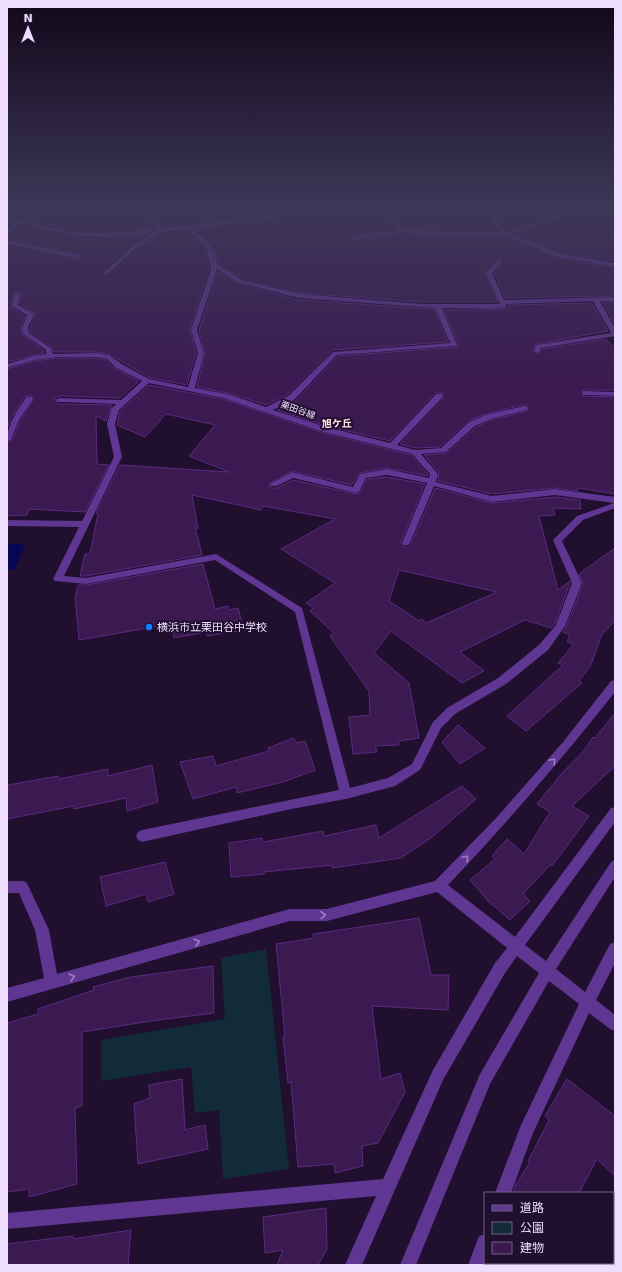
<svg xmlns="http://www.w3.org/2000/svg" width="622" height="1272" viewBox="0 0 622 1272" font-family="'DejaVu Sans','Noto Sans JP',sans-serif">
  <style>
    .green { fill: #122b39 }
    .water { fill: #090651 }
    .building { fill: #3b1a52; stroke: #5d2980; fill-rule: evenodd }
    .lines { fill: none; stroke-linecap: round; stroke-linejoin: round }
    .minor { fill: #5f3692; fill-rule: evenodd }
    .oneway { stroke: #a081c3 }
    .poi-dot { fill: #0983ff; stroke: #210f2f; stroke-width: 1.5 }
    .labels { text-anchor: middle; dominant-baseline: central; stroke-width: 4; stroke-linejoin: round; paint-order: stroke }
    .far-street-label { font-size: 9px; fill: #efddff; stroke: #210f2f }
    .far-neighbourhood-label { font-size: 10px; font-weight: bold; fill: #ffdfe6; stroke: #210f2f }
    .poi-label { font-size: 11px; fill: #efddff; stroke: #210f2f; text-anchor: start }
  </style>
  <rect width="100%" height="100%" fill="#210f2f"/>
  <path class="green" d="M266 949 289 1169 223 1179 219 1110 195 1113 191 1067 101 1081V1040L225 1019 221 958Z"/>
  <path class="water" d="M7 544H25L15 570H7Z"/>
  <path class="building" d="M7 205H36V208L29 221 7 217Z
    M45 205H118L127 212 143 217 155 228 106 232 74 230 37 223 45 209Z
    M126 205H172L141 210Z
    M184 205H327L271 214 165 226 151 215 183 206Z
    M347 205H370L379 211 395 229 354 235 350 237 351 240 404 235 425 236H505L555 257 615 268V296L505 298 494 273 503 263V261L499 259 485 273 498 302H423L299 293 245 280 218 263 213 248 197 230 271 220 343 208Z
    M379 205H525L494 214 490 222 497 229 408 228 399 223 388 210Z
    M539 205H594L596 206 567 210 516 229H508L499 222 500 218 538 206Z
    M603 212 615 222V261L558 252 516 234 571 215Z
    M20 226 74 238H106L146 235 130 246 103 271 104 276 109 275 136 250 161 233 186 232 200 243 206 251 209 269 190 330 196 353 187 385 150 378 109 354 97 352H54L52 347 30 332V328L35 314 20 304 21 293 15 292 14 293 11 307 25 316 21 327 22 334 44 351V353L7 362V246L78 260 82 257 78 254 7 239V234Z
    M218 271 240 284 299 300 434 309 448 342 333 350 287 395 266 405 228 393 197 387 205 353 199 330Z
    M603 302H615V325Z
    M592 303 608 331 536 344 533 351 538 354 542 349 606 339 615 349V390H583L582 391 583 396 615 397V494L578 488V491L555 488 492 494 438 481 439 473 424 455 447 453 476 427 491 420 527 411 528 406 527 404 485 414 468 421 440 447 415 448 400 444 443 399V393H435L390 441 326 426 277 410 295 401 338 356 457 347 458 344 444 310H494L506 308 508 305Z
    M58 358H97L106 360 115 369 139 381 120 398 59 396 54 399 59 404 112 405 110 409 106 421 96 416 97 464 109 465 85 512 29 509 27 515 7 516V443L12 441 20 421 34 398 32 396H25L11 418 7 429V369L35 361Z
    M149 385 223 399 320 432 411 455 428 474V476L387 468 360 473 352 485 292 471 269 484 271 488H277L293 480 356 494 360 493 367 479 387 477 425 484 401 542 406 548 411 544 435 488 492 503 555 497 580 500 581 509 553 508 555 515 539 516 558 590 570 581V583L555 624 551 628 525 620 460 652 484 671 462 683 391 631 374 653 409 683 419 738 398 741 399 745 375 746 377 752 353 754 349 717 370 715 369 691 330 636 334 633 310 611 314 608 306 603 335 583 281 549 335 519 263 506 261 510 192 495 198 529 195 527 202 555 86 576H80L85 554H90L98 513H96L120 465 229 472 189 456 215 425 166 414 145 437 117 425 120 411ZM399 570 497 592 426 623 422 619 419 621 389 601Z
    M615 548V620L601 636 591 665 579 681 582 683 526 731 507 716 563 665 558 663 574 644 567 642 570 635 563 632 566 627 583 584 579 574Z
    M203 564 215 609 228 606 229 610 238 608 244 630 207 636 206 632 174 638 171 624 79 640 75 598 78 585H86Z
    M615 713V766L572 806 589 816 552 866 550 865 523 894 530 901 510 920 488 901 470 880 495 859 492 856 507 839 524 854 550 812 537 804 562 773 583 752 593 737 595 738Z
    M458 725 485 748 460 764 442 742Z
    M293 738 297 743 305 741 315 770 283 782 237 793 236 787 193 799 180 762 213 756 216 766 269 751 268 748Z
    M152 765 158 802 127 811 126 798 74 809V806L7 819 8 785 58 776 59 779 108 769V776Z
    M462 786 476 799 432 837 401 858 332 868 333 865 264 872V874L231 877 229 843 262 838 263 842 323 831 324 836 376 825 379 838Z
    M165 862 174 894 148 902 146 894 106 906 100 877Z
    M419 918 431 975H449L448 1010 372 1006 381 1079 400 1073 405 1092 378 1143 362 1146 363 1166 335 1173 334 1164 298 1167 291 1082 288 1083 283 1037 285 1036 276 944 314 938 313 934Z
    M213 966 214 1013 151 1021 82 1032V1106L75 1108 77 1184 29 1197V1189L7 1192V1023L38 1014V1009L94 990 93 987 131 977Z
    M182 1079 185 1130 205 1125 208 1149 138 1164 134 1104 150 1098 149 1085Z
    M567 1079 615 1116V1176L597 1159 579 1193H513L516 1184 530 1162 528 1161 549 1120 545 1116Z
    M326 1208 327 1249 318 1265H277L283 1250 265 1253 263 1217Z
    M131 1230 128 1265H7V1244L73 1236V1239Z"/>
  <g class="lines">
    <path class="minor" d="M37 205H43L44 208 35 224 74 232 106 233 159 229 144 216 127 211 119 205C127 205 133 211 141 212 151 213 170 205 183 205L148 214 165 228 271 215 335 205H346L343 207 271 219 193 229C205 239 215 248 217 264L244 281 299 294 423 304H500L486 273 499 260 502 262 492 273 504 300 615 297V301H600L615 328V336L541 348 539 352 537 353 534 351 536 345 611 333 593 301 506 304V307L494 309 442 308 457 345 456 346 337 355 294 400 273 410 326 427 390 443 436 394H442V398L397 445 415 450 441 448 469 422 485 415 524 406H527V410L491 419 475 426 446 452 421 454 438 474 436 482 492 496 555 489 615 497V508L583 520 562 541 582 583 565 626 548 650 506 684 455 714 441 728 420 770 395 786 346 799 291 809 142 842 138 840 136 836 138 832 142 830 339 790 295 612 215 560 86 584 55 581 53 579 79 527 7 526V520L82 521 114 457 107 424 111 409 116 404 59 402 55 400 59 398 121 400 142 381 116 368 107 359 97 357H58L35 360 7 368V364L34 356 46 354V350L23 334 22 328 27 315 12 306 15 293 20 294 18 305 34 314 28 328 29 333 51 348 53 354 97 353 109 355 122 364 149 379 188 387 198 353 191 330 211 269 207 250 201 242 187 230 160 232 135 249 108 274H104V272L131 247 152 233 106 237 74 236 20 224 7 233V228L15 223 7 222V218L30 223 38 208ZM217 269 240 283 299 298 435 308 450 343 333 352 288 396 266 407 228 394 195 388 204 353 197 330ZM149 383 223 398 320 431 412 454 430 474 429 478 387 469 360 474 353 487 292 472 270 484 271 486H277L293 478 356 493 359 492 366 478 387 475 427 483 402 543 406 546 410 543 434 486 492 502 555 495 614 503 577 516 553 540 572 583 556 625 540 644 498 678 447 708 433 722 412 764 388 778 350 788 302 608 216 554 86 578 64 576 122 457 115 424 119 410Z
      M371 205C389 204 393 226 408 230L501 231 491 222 495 215 530 205H538L499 217 497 222 507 231 516 230 568 211 606 207 605 205H611V209L571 214 512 234 558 253 615 263V267L555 256 505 235H425L404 233 352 239V237L354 236 398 230 380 210Z
      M7 240 78 255 81 257 78 259 7 244Z
      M583 391 615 392V396L586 395H583Z
      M26 397H32L33 399 19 420 11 440 7 442C7 423 16 413 26 397Z
      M615 680V692C562 759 507 823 448 885L515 937 611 808 615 807V822L525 945 546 961 611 862 615 860V877L556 969 585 992 610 944 615 942V963L596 1000 615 1015V1031L610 1029 589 1013 533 1133 511 1193H495L521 1125 579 1004 549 981 490 1084 416 1265H400L480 1074 539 973 517 956 505 973 443 1080 362 1265H345L376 1196 7 1229V1213L383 1179 433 1070 495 963 507 948 437 892 327 921H290L7 1002V988L44 978 35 930 19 893H7V881H23L27 883 49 930 57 974 290 909H327L435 881 498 816 563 742 611 681Z
      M485 1234 484 1265H468L479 1236Z"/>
  </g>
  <defs><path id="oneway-chevron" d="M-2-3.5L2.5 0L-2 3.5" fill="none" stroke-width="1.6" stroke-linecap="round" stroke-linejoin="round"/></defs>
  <g class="oneway">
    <use href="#oneway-chevron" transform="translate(553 761) rotate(-47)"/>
    <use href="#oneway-chevron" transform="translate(466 858) rotate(-47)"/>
    <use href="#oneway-chevron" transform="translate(323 915) rotate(-4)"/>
    <use href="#oneway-chevron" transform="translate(197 942) rotate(-16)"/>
    <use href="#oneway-chevron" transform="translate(72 977) rotate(-16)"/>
  </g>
  <linearGradient id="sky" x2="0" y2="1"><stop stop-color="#12081a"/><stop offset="0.54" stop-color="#3d3758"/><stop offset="1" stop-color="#3d3758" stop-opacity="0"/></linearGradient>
  <rect width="622" height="383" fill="url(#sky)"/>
  <circle class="poi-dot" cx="149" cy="627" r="4"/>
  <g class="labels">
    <g class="far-street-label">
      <text transform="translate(298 410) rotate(20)">栗田谷線</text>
    </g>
    <g class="far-neighbourhood-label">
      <text x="337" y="423">旭ケ丘</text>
    </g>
    <g class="poi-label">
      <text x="157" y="627">横浜市立栗田谷中学校</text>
    </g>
  </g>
  <rect width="622" height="1272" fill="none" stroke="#efddff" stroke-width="16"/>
  <rect x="484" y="1192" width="130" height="72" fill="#210f2f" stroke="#736182"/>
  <rect x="492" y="1205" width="20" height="6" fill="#5f3692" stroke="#736182"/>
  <text x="520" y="1212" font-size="12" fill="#efddff">道路</text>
  <rect x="492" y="1222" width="20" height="12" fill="#122b39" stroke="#736182"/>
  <text x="520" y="1232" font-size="12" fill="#efddff">公園</text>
  <rect x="492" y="1242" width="20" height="12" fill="#3b1a52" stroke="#736182"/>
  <text x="520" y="1252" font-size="12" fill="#efddff">建物</text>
  <g transform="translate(28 28)" stroke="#210f2f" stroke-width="3" paint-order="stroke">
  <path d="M0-3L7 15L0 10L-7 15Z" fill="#efddff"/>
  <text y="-6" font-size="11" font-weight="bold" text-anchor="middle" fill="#efddff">N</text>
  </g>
</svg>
